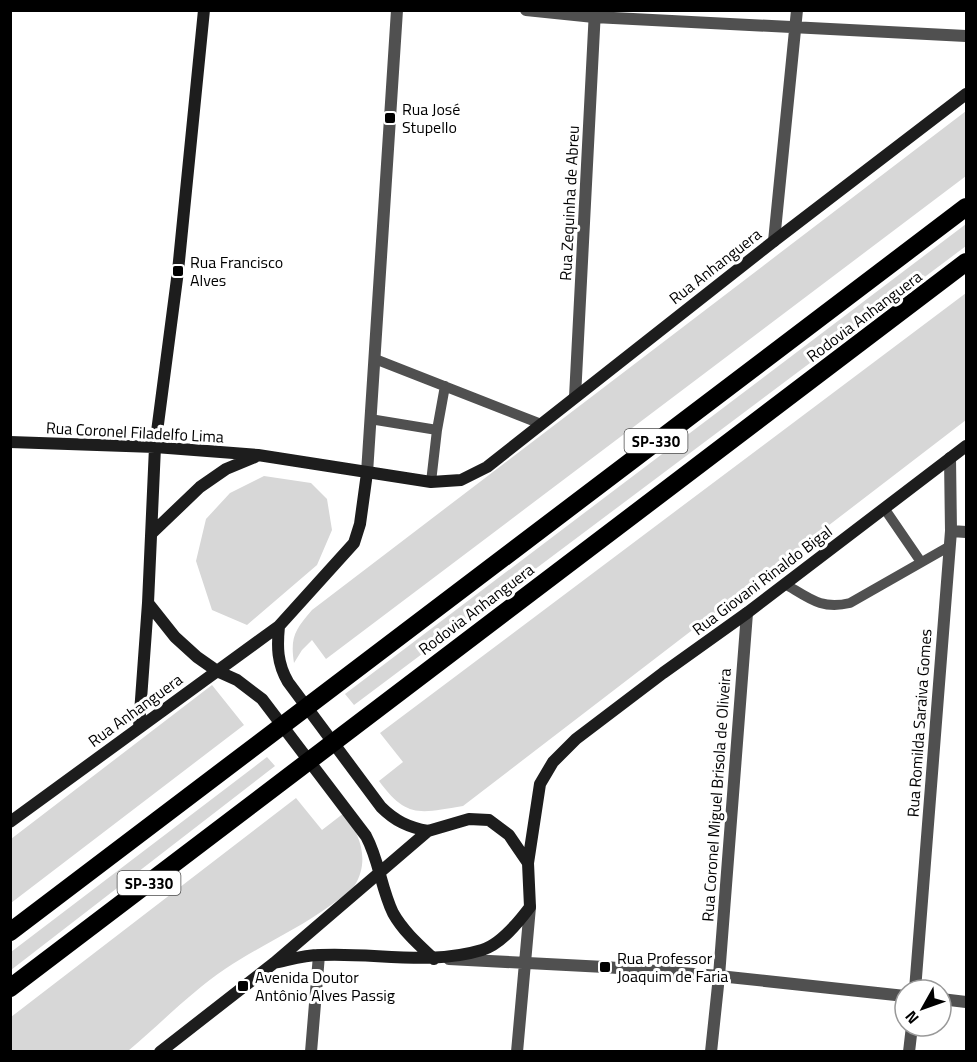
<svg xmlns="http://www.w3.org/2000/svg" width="977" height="1062" viewBox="0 0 977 1062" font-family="'Titillium Web',sans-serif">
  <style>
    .green { fill: #d7d7d7 }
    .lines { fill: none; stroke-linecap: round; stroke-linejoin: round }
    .lane { stroke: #505050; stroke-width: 10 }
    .street { stroke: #505050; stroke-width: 12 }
    .secondary { stroke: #1d1d1d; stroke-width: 12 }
    .highway { stroke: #000; stroke-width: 18 }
    .poi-dot { fill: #000; stroke: #fff; stroke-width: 2 }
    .labels { text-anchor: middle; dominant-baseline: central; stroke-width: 6; stroke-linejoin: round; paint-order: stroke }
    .shield { fill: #fff; stroke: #4c4c4c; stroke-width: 1.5 }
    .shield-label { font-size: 15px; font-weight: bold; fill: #000 }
    .poi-label { font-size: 16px; fill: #000; stroke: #fff; text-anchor: start }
    .street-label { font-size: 16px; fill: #000; stroke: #fff }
  </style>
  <rect width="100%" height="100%" fill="#fff"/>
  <path class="green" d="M966 111V176L326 659 312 640 302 650 294 663C290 637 295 630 312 610Z
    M966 224V246L354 705 345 694Z
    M966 293V420L463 806C420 813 407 819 379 781L403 762 380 733Z
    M264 476 311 483 327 499 332 530 317 565 247 625 212 610 196 561 206 519 230 493Z
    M212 685 244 725 11 903V839Z
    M267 757 275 766 11 970V952Z
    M296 798 322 830 344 813C360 834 370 860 355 885 349 893 339 899 331 905 297 930 259 946 225 969 190 993 160 1024 128 1051L11 1052V1017Z"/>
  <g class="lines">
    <path class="lane" d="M375 359 541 424
      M370 419 437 430
      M431 482 437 430 445 386
      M884 508 921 562
      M785 584C809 598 821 610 850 603L950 546"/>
    <path class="street" d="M526 10 594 17 966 36
      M774 241 797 10
      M575 397 595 10
      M367 473 397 10
      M951 531 966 532
      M449 959 605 967 719 976 905 996
      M915 990 951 531 950 458
      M941 999 966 1002
      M311 1052 319 955
      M517 1052 530 907
      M711 1052 719 976 747 613
      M909 1052 912 1026"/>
    <path class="secondary" d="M10 442 155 447 258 455 431 482 461 480 487 467 774 241 966 94
      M152 533 200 487 226 469 255 457
      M148 603 175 637 197 657 217 671 237 680 262 699 366 836C379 860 381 888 393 913 403 931 419 945 434 959
      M279 626C277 647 277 663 288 682L381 807C395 821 408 827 428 831
      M139 727 148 603 155 447 178 271 204 10
      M10 822 279 626 354 543 360 524 367 473
      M274 963C289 960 304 955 320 955 373 952 429 966 482 950 501 944 518 923 530 907L528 863 540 784 553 762 576 739 663 673 747 613 966 446
      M160 1052 274 963 428 831 469 819 489 820 509 835 528 863"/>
    <path class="highway" d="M10 932 966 207
      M10 988 966 262"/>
  </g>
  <g class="poi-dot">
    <rect x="384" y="112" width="12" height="12" rx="3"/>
    <rect x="172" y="265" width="12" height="12" rx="3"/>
    <rect x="599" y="961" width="12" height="12" rx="3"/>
    <rect x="237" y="980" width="12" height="12" rx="3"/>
  </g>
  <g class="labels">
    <g class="shield">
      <rect x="624.5" y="429" width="63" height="24" rx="4.5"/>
      <rect x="117.5" y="871" width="63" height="24" rx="4.5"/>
    </g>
    <g class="shield-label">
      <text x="656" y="441">SP-330</text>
      <text x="149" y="883">SP-330</text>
    </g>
    <g class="poi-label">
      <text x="402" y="109">Rua José<tspan x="402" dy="18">Stupello</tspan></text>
      <text x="190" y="262">Rua Francisco<tspan x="190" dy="18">Alves</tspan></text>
      <text x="617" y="958">Rua Professor<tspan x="617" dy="18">Joaquim de Faria</tspan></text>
      <text x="255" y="977">Avenida Doutor<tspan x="255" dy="18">Antônio Alves Passig</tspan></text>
    </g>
    <g class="street-label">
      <text transform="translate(569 203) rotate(-87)">Rua Zequinha de Abreu</text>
      <text transform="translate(715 266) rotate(-38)">Rua Anhanguera</text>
      <text transform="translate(864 316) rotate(-37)">Rodovia Anhanguera</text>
      <text transform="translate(135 432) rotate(3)">Rua Coronel Filadelfo Lima</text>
      <text transform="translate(762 580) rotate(-37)">Rua Giovani Rinaldo Bigal</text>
      <text transform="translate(476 609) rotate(-37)">Rodovia Anhanguera</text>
      <text transform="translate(135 710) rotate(-36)">Rua Anhanguera</text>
      <text transform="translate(919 723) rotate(-86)">Rua Romilda Saraiva Gomes</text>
      <text transform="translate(716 795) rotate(-86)">Rua Coronel Miguel Brisola de Oliveira</text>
    </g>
  </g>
  <rect width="977" height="1062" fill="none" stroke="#000000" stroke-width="24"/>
  <g transform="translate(923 1008) rotate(230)"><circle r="28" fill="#ffffff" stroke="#999999" stroke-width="1.5"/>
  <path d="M0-4.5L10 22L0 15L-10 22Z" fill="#000000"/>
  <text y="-9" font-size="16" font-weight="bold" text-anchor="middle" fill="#000000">N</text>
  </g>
</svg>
